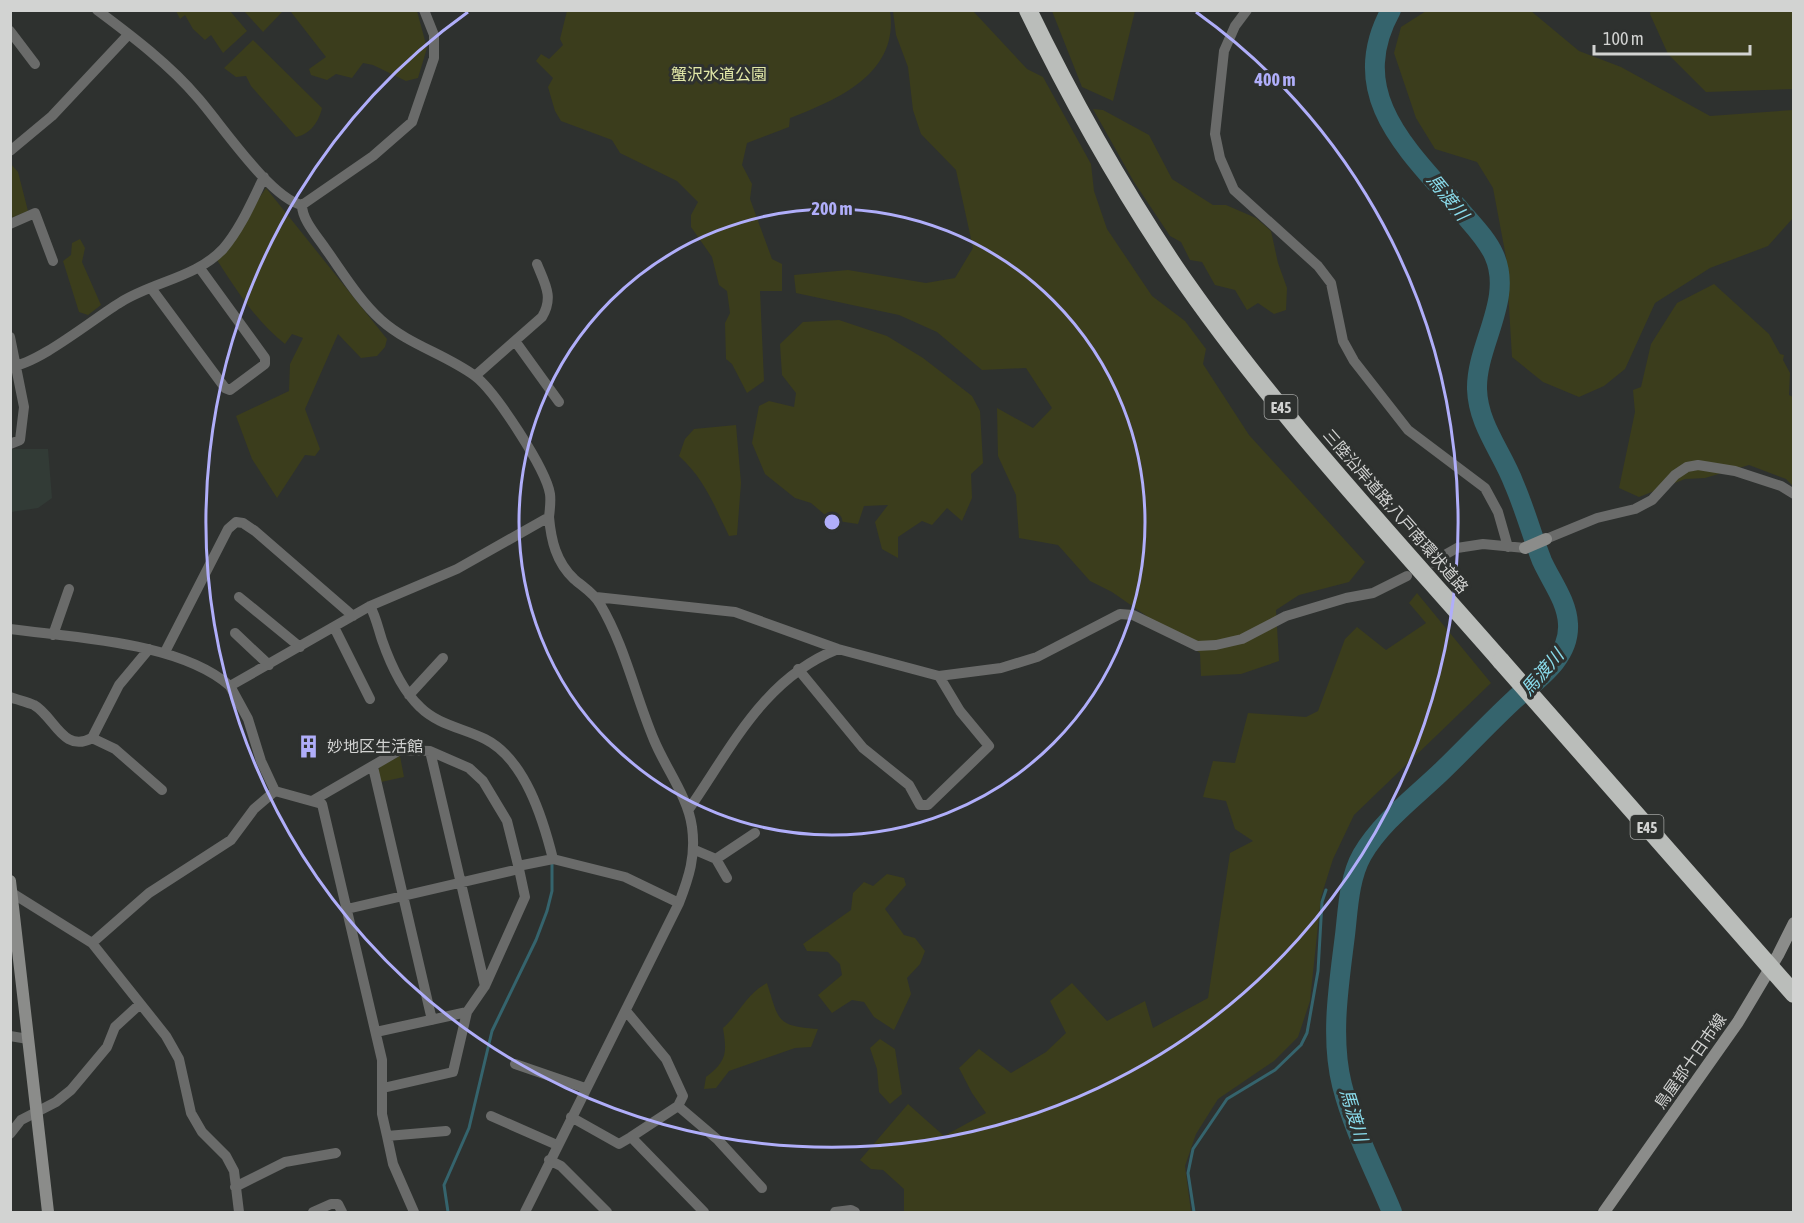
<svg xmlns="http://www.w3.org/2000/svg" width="1804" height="1223" viewBox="0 0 1804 1223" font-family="'Asap Condensed','Noto Sans JP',sans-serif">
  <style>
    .built { fill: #323b36 }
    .green { fill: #3b3d1c }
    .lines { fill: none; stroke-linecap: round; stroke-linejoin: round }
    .stream { stroke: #35646d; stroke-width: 3 }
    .river { stroke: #35646d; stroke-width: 20 }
    .secondary-tunnel { stroke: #474947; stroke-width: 12; stroke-dasharray: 12 6; stroke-linecap: butt }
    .street { stroke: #6a6b6a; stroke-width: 10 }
    .secondary { stroke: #8b8c8a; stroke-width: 12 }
    .highway { stroke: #babdba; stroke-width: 18 }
    .highway-bridge { stroke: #babdba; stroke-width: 18 }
    .ring { fill: none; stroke: #b0aefa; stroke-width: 3 }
    .labels { text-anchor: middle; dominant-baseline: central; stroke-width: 6; stroke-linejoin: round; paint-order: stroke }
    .shield { fill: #2e312f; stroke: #a1a2a1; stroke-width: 1.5 }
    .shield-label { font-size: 15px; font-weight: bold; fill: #d2d3d2 }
    .park-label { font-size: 16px; fill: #e2e8a8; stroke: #2e312f }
    .street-label { font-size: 16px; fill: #d2d3d2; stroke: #2e312f }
    .poi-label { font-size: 16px; fill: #d2d3d2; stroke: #2e312f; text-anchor: start }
    .water-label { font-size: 18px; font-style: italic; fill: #89dbeb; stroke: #2e312f }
    .centre { fill: #b0aefa; stroke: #2e312f; stroke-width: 3 }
    .ring-label { font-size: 18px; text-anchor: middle; font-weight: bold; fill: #b0aefa; stroke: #2e312f; stroke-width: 6; stroke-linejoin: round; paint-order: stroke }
  </style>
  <rect width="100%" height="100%" fill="#2e312f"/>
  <path class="built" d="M11 449H48L52 498 38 508 11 512Z"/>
  <path class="green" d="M1651 10 1793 11V89L1706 92 1668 54 1650 14Z
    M176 11H230L247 31 223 53 211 35 205 40 193 29 185 15 180 19Z
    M244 11H417L427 48 418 78 406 81 373 65 363 63 352 78 336 74 327 80 311 75 309 69 326 57 291 12H282L263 32Z
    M567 11H890C899 73 839 99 790 118L789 127 747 143 742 165 752 184 750 199 772 259 782 264V291H760L764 381 747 393 732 364 726 359 725 323 730 313 727 291 719 285 712 257 691 227V215L698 202 677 181 620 153 612 140 561 121 555 111 548 87 553 78 536 61 541 54 549 59 563 45 560 39Z
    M893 11H973L1027 69 1043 77 1091 164 1094 191 1107 229 1152 296 1185 321 1206 349 1203 364 1249 435 1365 562 1349 582 1299 595 1276 610 1279 661 1241 674 1201 676 1200 653 1112 592 1090 581 1058 545 1019 538 1016 495 998 456 997 408 1033 428 1052 408 1026 368 982 370 937 332 899 315 796 293 794 275 848 270 926 283 955 278 973 248 956 170 921 134 913 110 908 67 896 35Z
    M1052 11H1135L1113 101 1082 87Z
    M1426 11H1531L1579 51 1621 67 1710 116 1793 110V218L1768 246 1710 268 1655 303 1625 369 1604 386 1579 397 1543 382 1512 357 1506 257 1493 188 1477 162 1435 149 1416 118 1394 53 1401 27Z
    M253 40 322 108C319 121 311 134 296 137L251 86 246 76 236 77 224 68Z
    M1093 109 1103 110 1149 135 1172 179 1213 205H1226L1256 218 1271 231 1278 263 1287 288 1286 310 1274 314 1258 303 1247 310 1235 290 1215 285 1202 262 1190 260 1181 242 1170 236 1134 182Z
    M10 163 18 172 28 211 11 218Z
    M266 188 387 339 385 347 377 356 361 358 338 334 305 409 320 449 315 456 305 455 277 498 252 459 236 416 289 391 290 364 303 338 292 334 285 344C256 321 237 291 217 260Z
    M80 239 85 248 82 262 101 305 88 315 79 312 63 261 71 255 72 243Z
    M1714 284 1769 334 1780 354 1784 355 1783 360 1790 373 1789 395 1793 397V486L1786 479 1749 465 1705 478 1685 479 1639 497 1619 488 1635 412 1633 390 1641 387 1651 344 1677 303Z
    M839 320 887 336 923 358 972 396 980 411 983 463 971 474 972 498 962 521 947 508 932 525 922 521 898 537V558L882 549 875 522 888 505 864 506 858 524 831 520 811 503 795 498 765 474 752 443 759 406 769 401 794 407 796 393 782 375 780 344 803 322Z
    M736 425 741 483 737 535 729 536C715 507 704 478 679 456L685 439 694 429Z
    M1417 593 1491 683 1354 815 1333 859 1321 897 1310 1001 1298 1037 1274 1061 1218 1099 1196 1134 1185 1166 1191 1212H904V1189L883 1170 871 1169 860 1160 908 1104 944 1136 986 1113 972 1093 959 1068 979 1049 1011 1073 1046 1052 1066 1033 1050 1001 1072 983 1107 1021 1145 1001 1153 1028 1208 998 1230 853 1253 841 1235 829 1226 801 1203 797 1213 761 1235 763 1248 713 1306 717 1318 711 1345 639 1357 627 1386 650 1426 623 1409 603Z
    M400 756 404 777 381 782 378 771 380 766Z
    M887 874 904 878 906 885 885 909 904 935 915 938 925 951 920 964 907 978 911 994 894 1030 874 1017 864 1002 852 1000 832 1013 818 995 842 975 840 964 828 952 807 951 803 944 851 910 853 893 864 882 873 886Z
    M767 983C779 1021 776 1026 818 1029L811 1047 795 1048 729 1071 716 1088 704 1089 706 1077C727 1061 727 1053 723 1028 739 1014 747 993 767 983Z
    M880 1039 895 1049 902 1094 890 1104 879 1092 877 1069 870 1048Z"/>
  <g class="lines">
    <path class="stream" d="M448 1212 444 1185 469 1128 492 1031 536 940 547 911 552 891V864
      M1194 1212 1188 1173 1193 1149 1227 1099 1275 1070 1301 1045 1307 1033 1318 971 1322 902 1326 890"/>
    <path class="river" d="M1391 10C1344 95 1409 151 1461 211 1472 224 1487 239 1494 255 1514 299 1476 345 1477 389 1478 425 1502 452 1514 484 1525 509 1532 536 1542 561 1551 581 1567 601 1568 624 1570 658 1538 679 1515 699 1490 722 1467 747 1442 771 1415 797 1381 822 1362 855 1349 878 1348 909 1345 935 1339 984 1330 1037 1342 1085 1353 1129 1375 1171 1392 1212"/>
    <path class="secondary-tunnel" d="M1413 572 1441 557"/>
    <path class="street" d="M97 10C132 36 170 65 198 98 221 124 270 198 302 205
      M1247 10 1235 26 1224 51 1215 134 1220 158 1234 190 1318 266 1331 283 1343 341 1354 361 1408 430 1485 488 1498 512 1508 547
      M10 31 35 64
      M10 151 52 116 128 35
      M302 205C302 220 317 236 325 248 343 273 359 300 381 320 409 345 445 354 475 376 495 391 546 469 550 494 551 501 550 509 549 517
      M302 205 373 156 412 122 434 58V35L424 10
      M10 224 35 213 53 261
      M151 288 225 388 230 390 265 364V358L199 267
      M10 337 24 407 20 440 10 444
      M515 341 559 402
      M10 366C35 367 97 316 121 302 153 282 197 277 223 249 241 228 252 201 264 177
      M475 376 542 317C554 297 545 284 537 264
      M1546 539 1597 518 1635 509 1652 500 1675 475 1687 467 1698 465 1735 471 1781 486 1794 494
      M1441 557 1457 548 1483 544 1525 548
      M239 597 300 647
      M596 597 735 612 838 649 939 676 1001 668 1037 657 1120 614 1133 615 1197 646 1216 645 1242 639 1286 616 1346 598 1373 593 1407 576
      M370 606C376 617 378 628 382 640 390 663 402 690 420 707 438 725 463 728 485 739 525 759 543 819 553 859L625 877 679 903
      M334 627 370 699
      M10 629C76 638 180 642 230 686L370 606 457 569 549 517C551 540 556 562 574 579 583 587 594 593 600 604 625 646 635 695 654 740 666 769 688 797 692 827 696 856 689 877 679 903L525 1212
      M235 633 269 665
      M53 635 69 589
      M165 652 228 529 236 522 243 523 255 531 353 616
      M798 669 863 748 909 785 920 805H928L989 746 960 711 939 676
      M230 686 248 719 261 761 275 791 322 804 382 1060V1114L387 1136 393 1164 414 1212
      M409 695 443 658
      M10 697C18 700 27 702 34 705 54 716 63 754 92 738L119 685 149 649
      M92 738 115 749 162 790
      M430 751 485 986
      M373 767 432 1020
      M312 801 400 750 430 751 469 768 483 781 507 821 519 869 347 909
      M689 809C732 747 764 678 838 649
      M695 850 716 859 727 878
      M716 859 755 833
      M518 866 553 859
      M12 893 92 943 166 1036 179 1059 191 1113 202 1132 226 1156 234 1171 239 1212
      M92 943 149 893 231 840 254 809 275 791
      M626 1011 666 1059 683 1096 678 1106 631 1137
      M376 1032 467 1012
      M10 1036 28 1039
      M515 1064 585 1088
      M383 1088 453 1072 467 1012 485 986 525 897 519 869
      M678 1106 718 1140 762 1188
      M491 1116 557 1145
      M571 1117 619 1144 631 1137 704 1212
      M10 1134 21 1120 56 1102 71 1090 107 1047 115 1027 139 1005
      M387 1136 446 1131
      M549 1160 561 1166 607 1212
      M235 1187 285 1162 336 1153
      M313 1212 331 1204H338L342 1212
      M835 1212 851 1210 855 1212"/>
    <path class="secondary" d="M1525 548 1546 539
      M10 881 48 1212
      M1604 1212 1738 1022 1778 955 1794 923"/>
    <path class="highway" d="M1028 10C1071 99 1119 184 1174 266 1270 407 1389 533 1501 661"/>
    <path class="highway-bridge" d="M1501 661 1794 994"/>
  </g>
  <g class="ring">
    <circle cx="832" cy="522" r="313"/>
    <path d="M1196 12A626 626 0 1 1 468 12"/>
  </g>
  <defs>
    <symbol id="building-bare" viewBox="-9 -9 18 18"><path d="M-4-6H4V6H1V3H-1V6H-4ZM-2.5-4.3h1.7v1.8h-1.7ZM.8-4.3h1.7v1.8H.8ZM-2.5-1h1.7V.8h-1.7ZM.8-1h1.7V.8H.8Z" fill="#b0aefa" stroke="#2e312f" stroke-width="2.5" paint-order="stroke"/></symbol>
  </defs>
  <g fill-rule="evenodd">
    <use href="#building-bare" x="292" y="730" width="33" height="33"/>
  </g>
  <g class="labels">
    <g class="shield">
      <rect x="1264.5" y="395" width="33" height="24" rx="4.5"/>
      <rect x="1630.5" y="815" width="33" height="24" rx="4.5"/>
    </g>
    <g class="shield-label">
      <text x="1281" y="407">E45</text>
      <text x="1647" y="827">E45</text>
    </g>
    <g class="park-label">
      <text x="719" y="74">蟹沢水道公園</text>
    </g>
    <g class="street-label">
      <text transform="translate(1396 511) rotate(49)">三陸沿岸道路;八戸南環状道路</text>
      <text transform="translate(1690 1061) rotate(-55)">鳥屋部十日市線</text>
    </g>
    <g class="poi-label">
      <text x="327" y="746">妙地区生活館</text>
    </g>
    <g class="water-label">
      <text transform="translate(1448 197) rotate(51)">馬渡川</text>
      <text transform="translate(1542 672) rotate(-49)">馬渡川</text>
      <text transform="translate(1354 1115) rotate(73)">馬渡川</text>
    </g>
  </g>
  <circle cx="832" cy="522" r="9" class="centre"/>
  <g class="ring-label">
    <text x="1275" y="86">400 m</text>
    <text x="832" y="215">200 m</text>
  </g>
  <rect width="1804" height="1223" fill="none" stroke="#d2d3d2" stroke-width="24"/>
  <path d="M1594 45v9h156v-9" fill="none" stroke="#d2d3d2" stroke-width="3"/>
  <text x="1603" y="45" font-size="18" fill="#d2d3d2" stroke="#2e312f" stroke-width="4.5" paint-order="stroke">100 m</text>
</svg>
